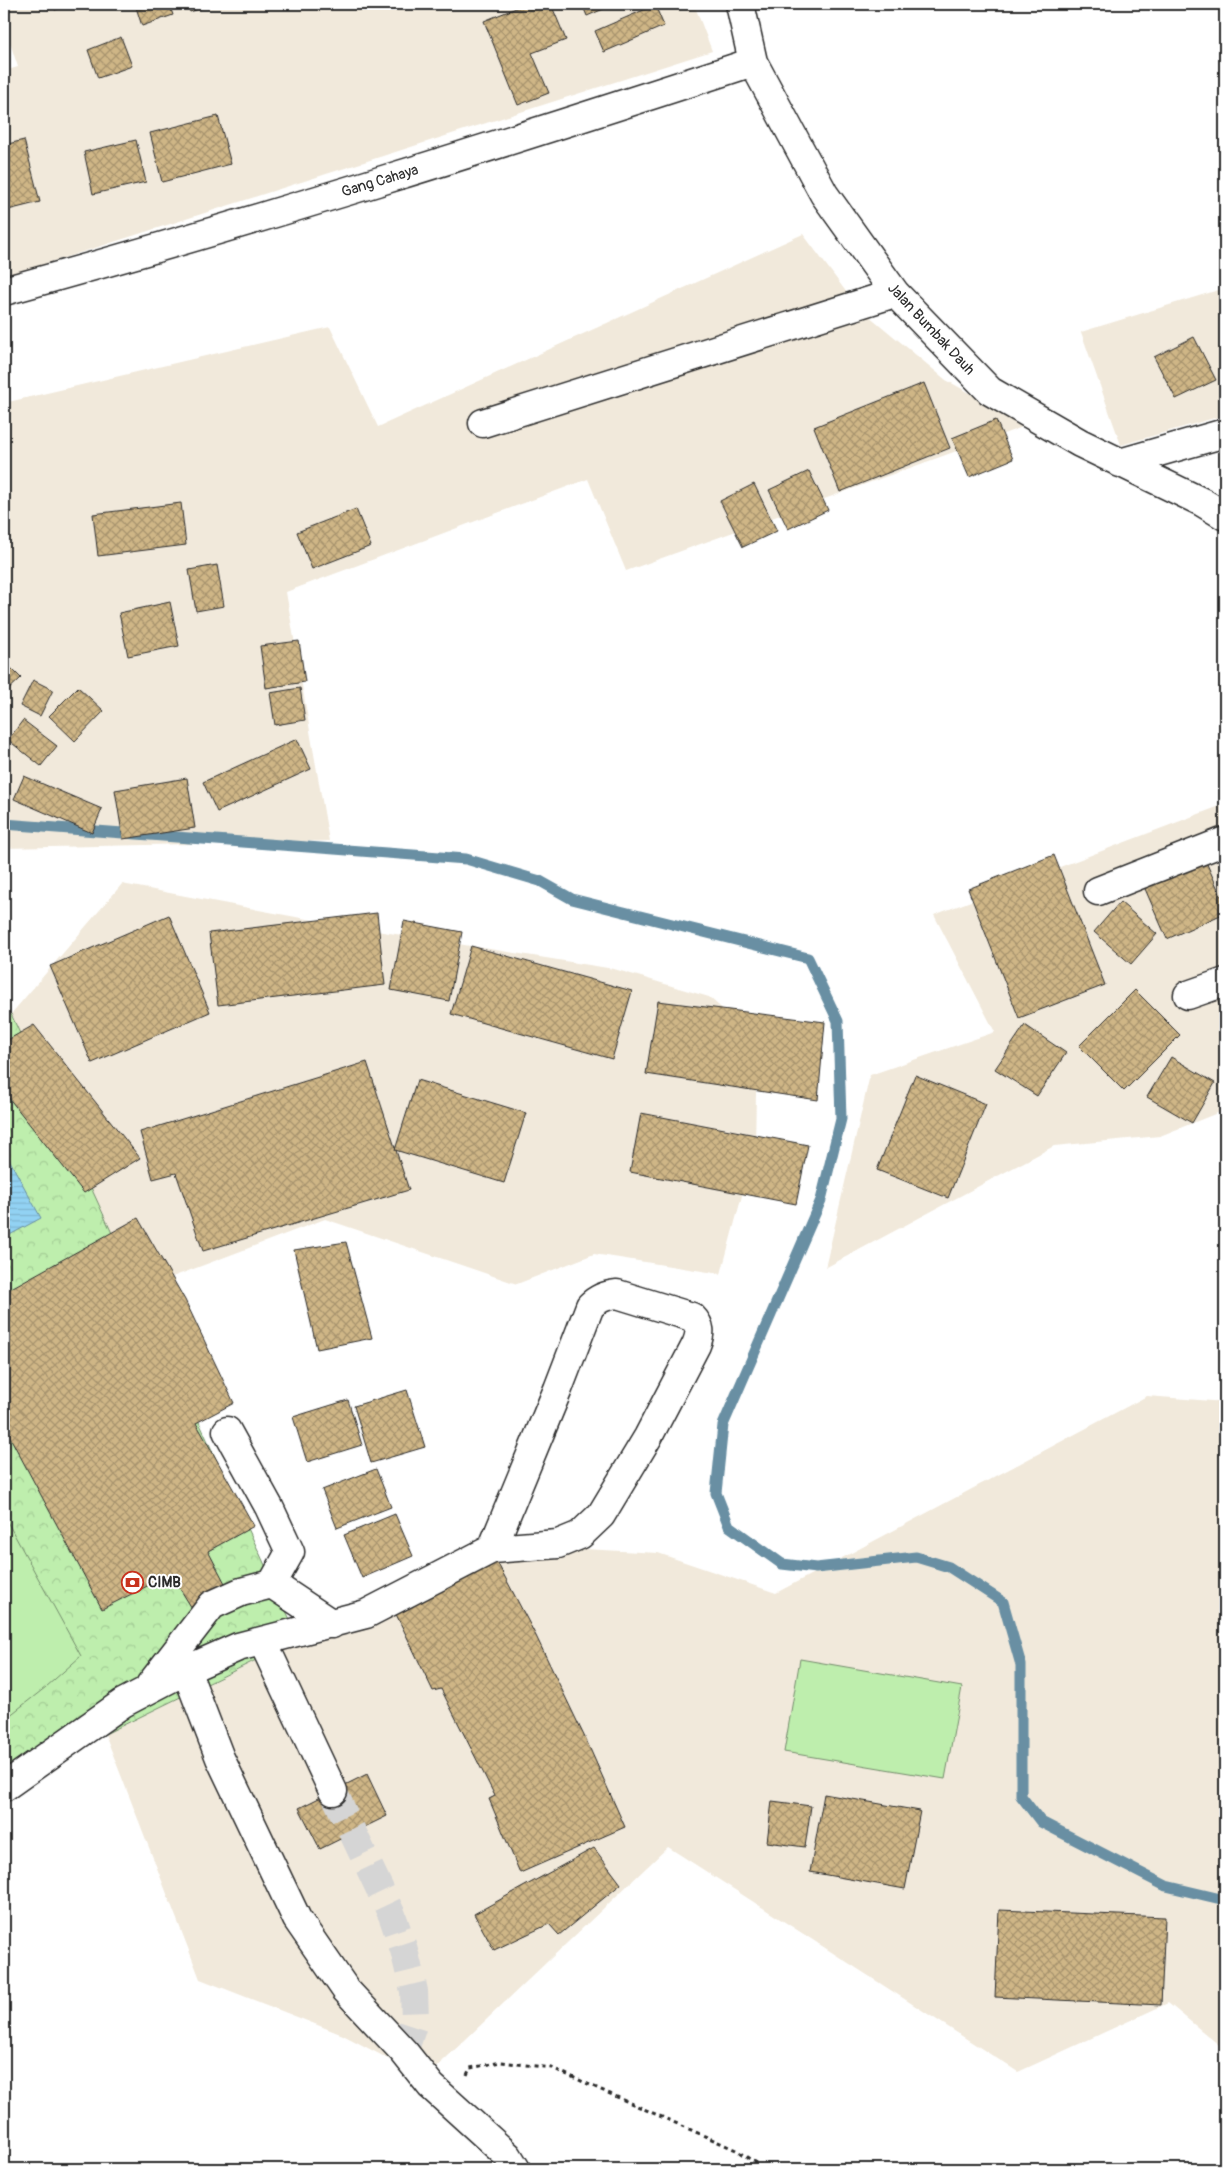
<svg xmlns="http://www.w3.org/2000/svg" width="1229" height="2173" viewBox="0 0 1229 2173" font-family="Pangolin,sans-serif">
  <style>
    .built { fill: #f1e9db }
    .park { fill: url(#park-crowns); stroke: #748c6c }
    .pitch { fill: #beeead; stroke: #748c6c }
    .water { fill: url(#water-rules); stroke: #698fa3 }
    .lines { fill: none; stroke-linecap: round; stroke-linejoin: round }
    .stream { stroke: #698fa3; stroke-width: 11 }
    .building { fill: url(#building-cross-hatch); stroke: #2b2b2b }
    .minor-tunnel { stroke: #d5d5d5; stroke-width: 28; stroke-dasharray: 28 14; stroke-linecap: butt }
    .minor-casing { stroke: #2b2b2b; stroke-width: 31 }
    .path { stroke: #2b2b2b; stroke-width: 3; stroke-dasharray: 4 4; stroke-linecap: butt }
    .minor { stroke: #fff; stroke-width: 28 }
    .labels { text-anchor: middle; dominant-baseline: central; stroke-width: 4; stroke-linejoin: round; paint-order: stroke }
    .street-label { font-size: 15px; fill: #2b2b2b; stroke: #fff }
    .poi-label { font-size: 15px; font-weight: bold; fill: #2b2b2b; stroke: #fff; text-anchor: start }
  </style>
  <defs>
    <pattern id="park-crowns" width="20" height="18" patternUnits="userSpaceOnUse" patternTransform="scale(1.25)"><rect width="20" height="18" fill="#beeead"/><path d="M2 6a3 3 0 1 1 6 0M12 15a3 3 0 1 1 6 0" fill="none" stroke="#a3cc95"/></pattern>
    <pattern id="water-rules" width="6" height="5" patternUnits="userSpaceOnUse" patternTransform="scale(1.25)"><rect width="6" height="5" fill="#92d2f3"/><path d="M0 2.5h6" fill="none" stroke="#7eb4d0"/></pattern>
    <pattern id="building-cross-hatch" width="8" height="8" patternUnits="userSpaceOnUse" patternTransform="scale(1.25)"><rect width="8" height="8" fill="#cfb686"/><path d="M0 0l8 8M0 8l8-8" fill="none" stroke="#a8946e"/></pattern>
  </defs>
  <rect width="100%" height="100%" fill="#fff"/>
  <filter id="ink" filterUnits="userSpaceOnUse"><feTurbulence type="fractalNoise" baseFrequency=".02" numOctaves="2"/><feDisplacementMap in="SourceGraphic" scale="10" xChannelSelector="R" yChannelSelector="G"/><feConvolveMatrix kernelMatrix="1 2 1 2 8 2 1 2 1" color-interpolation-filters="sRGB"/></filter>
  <g filter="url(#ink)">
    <path class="built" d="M4 4H694L712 51 4 277V71L18 67 4 25Z
      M803 234 856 305 946 380 1028 425 626 571 588 479 286 592 329 841 4 848V403L330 327 378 427Z
      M1225 288V415L1121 445 1081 332Z
      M1225 804V1110L1160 1136 1054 1146 825 1268 870 1075 995 1032 934 915Z
      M122 884 333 924 614 969 709 997 757 1040 755 1147 721 1274 594 1254 517 1284 325 1219 138 1290 11 1014Z
      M1147 1396 1225 1402V2050L1168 2003 1018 2072 668 1847 425 2078 343 2035 200 1979 105 1734 494 1544 658 1553 776 1593Z"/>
    <path class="park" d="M11 1014 299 1639 105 1734 4 1788V1018Z"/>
    <path class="pitch" d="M4 1516 81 1656 46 1687 4 1720Z
      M800 1659 962 1687 945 1779 784 1752Z"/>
    <path class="water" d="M4 1150 41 1218 4 1238Z"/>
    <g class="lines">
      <path class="stream" d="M4 824 466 859 540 881 572 899 808 958 838 1021 841 1119 821 1200 723 1425 716 1493 729 1526 782 1564 816 1568 916 1557 949 1567 1003 1602 1021 1665V1796L1041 1822 1166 1886 1225 1900"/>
    </g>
    <path class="building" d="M53 4H72L55 10Z
      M135 4H169L173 15 142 26Z
      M187 4H213L190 12Z
      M526 4H551L566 40 532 53 549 93 518 105 484 21Z
      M582 4H615L587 16Z
      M655 5 664 26 604 52 595 31Z
      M121 37 132 66 98 78 88 50Z
      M218 116 231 164 162 182 150 133Z
      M24 140 40 202 4 211V145Z
      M136 140 146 182 93 194 84 152Z
      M1194 337 1216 380 1176 399 1154 357Z
      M924 383 950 448 840 492 814 427Z
      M996 420 1013 459 969 477 952 438Z
      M809 471 828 510 788 529 769 490Z
      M754 484 777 531 743 547 720 501Z
      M181 503 186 545 98 556 93 514Z
      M356 509 371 546 312 569 297 532Z
      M217 565 224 606 196 611 189 570Z
      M170 602 179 646 128 656 119 613Z
      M299 641 305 682 266 688 260 646Z
      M4 661 21 678 4 694Z
      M33 680 53 690 40 716 20 706Z
      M78 687 104 711 75 741 49 716Z
      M300 688 305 720 275 725 270 693Z
      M23 720 57 746 41 766 8 740Z
      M297 739 311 769 217 812 203 782Z
      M24 776 102 809 92 833 14 799Z
      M187 778 195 828 123 839 115 790Z
      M1054 855 1105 985 1019 1018 968 889Z
      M1203 855 1225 905V913L1167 939 1142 882Z
      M1120 902 1157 934 1131 964 1094 932Z
      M377 913 385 985 218 1005 209 933Z
      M169 915 210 1012 92 1063 50 966Z
      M404 921 462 932 449 1001 391 990Z
      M471 946 632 991 612 1059 451 1014Z
      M1225 988V1021L1215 993Z
      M1135 990 1180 1035 1124 1091 1079 1046Z
      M658 1001 825 1022 818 1100 646 1074Z
      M34 1025 140 1158 84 1193 4 1092V1042Z
      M1025 1025 1066 1053 1037 1096 995 1069Z
      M1171 1057 1215 1083 1192 1123 1147 1097Z
      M367 1062 409 1190 203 1251 176 1173 153 1179 140 1132Z
      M915 1075 986 1104 948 1198 877 1170Z
      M417 1080 526 1113 504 1183 395 1150Z
      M641 1113 808 1145 796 1204 630 1172Z
      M138 1218 185 1300 234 1403 196 1423 254 1526 208 1551 228 1589 193 1610 171 1574 102 1609 4 1426V1292Z
      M346 1242 372 1338 317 1349 294 1250Z
      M407 1390 425 1447 371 1463 354 1406Z
      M348 1400 362 1445 307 1462 293 1417Z
      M376 1469 391 1507 337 1528 322 1490Z
      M395 1514 413 1556 362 1578 344 1535Z
      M497 1562 536 1636 587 1742 625 1827 520 1873 489 1799 495 1796 441 1689 433 1691 394 1610Z
      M367 1774 387 1816 320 1849 299 1808Z
      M824 1794 920 1811 905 1889 810 1872Z
      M772 1801 811 1806 805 1847 767 1842Z
      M594 1848 621 1884 559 1935 549 1924 494 1950 474 1914Z
      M999 1910 1165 1917 1161 2005 995 1997Z"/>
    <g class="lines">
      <path class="minor-tunnel" d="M333 1791 392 1915 404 1950 414 1991 415 2019 404 2052"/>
      <defs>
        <path id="minor" d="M740 4 753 62 824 194 895 293 990 391 1080 443 1202 502 1225 516
          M4 291C256 222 505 143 753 62
          M483 423 895 293
          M1120 463 1225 433
          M1098 891 1225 841
          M1188 995 1225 982
          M617 1294 692 1317C701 1326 701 1333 696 1345L648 1437 601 1515 580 1535 558 1544 492 1549 558 1389 590 1306C598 1298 606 1295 617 1294Z
          M227 1431 269 1507 290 1552 272 1584
          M263 1642 333 1791
          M186 1670 220 1758 297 1919 346 1990 404 2052 431 2086 508 2156 516 2169
          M150 1685 212 1605 241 1592 272 1584 332 1624
          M4 1787 123 1703 186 1670 238 1647 366 1614 492 1549"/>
      </defs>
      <use href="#minor" class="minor-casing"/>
      <path class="path" d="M467 2075 470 2068 501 2062 552 2068 736 2150 765 2169"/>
      <use href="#minor" class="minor"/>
    </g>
  </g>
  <defs>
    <symbol id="bank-ring" viewBox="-11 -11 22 22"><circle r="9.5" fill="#fff" stroke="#c8321e" stroke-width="1.5"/><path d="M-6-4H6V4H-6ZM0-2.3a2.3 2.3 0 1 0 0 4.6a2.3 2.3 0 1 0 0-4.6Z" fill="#c8321e"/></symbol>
  </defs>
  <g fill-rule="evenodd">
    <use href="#bank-ring" x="120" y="1570" width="25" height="25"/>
  </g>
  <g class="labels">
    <g class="street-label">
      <text transform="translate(380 181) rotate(-17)">Gang Cahaya</text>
      <text transform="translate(931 329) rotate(47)">Jalan Bumbak Dauh</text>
    </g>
    <g class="poi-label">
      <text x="148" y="1582">CIMB</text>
    </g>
  </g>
  <rect width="1229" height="2173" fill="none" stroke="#fff" stroke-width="20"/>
  <rect x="10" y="10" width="1209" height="2153" fill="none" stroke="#2b2b2b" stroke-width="2" filter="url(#ink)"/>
</svg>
